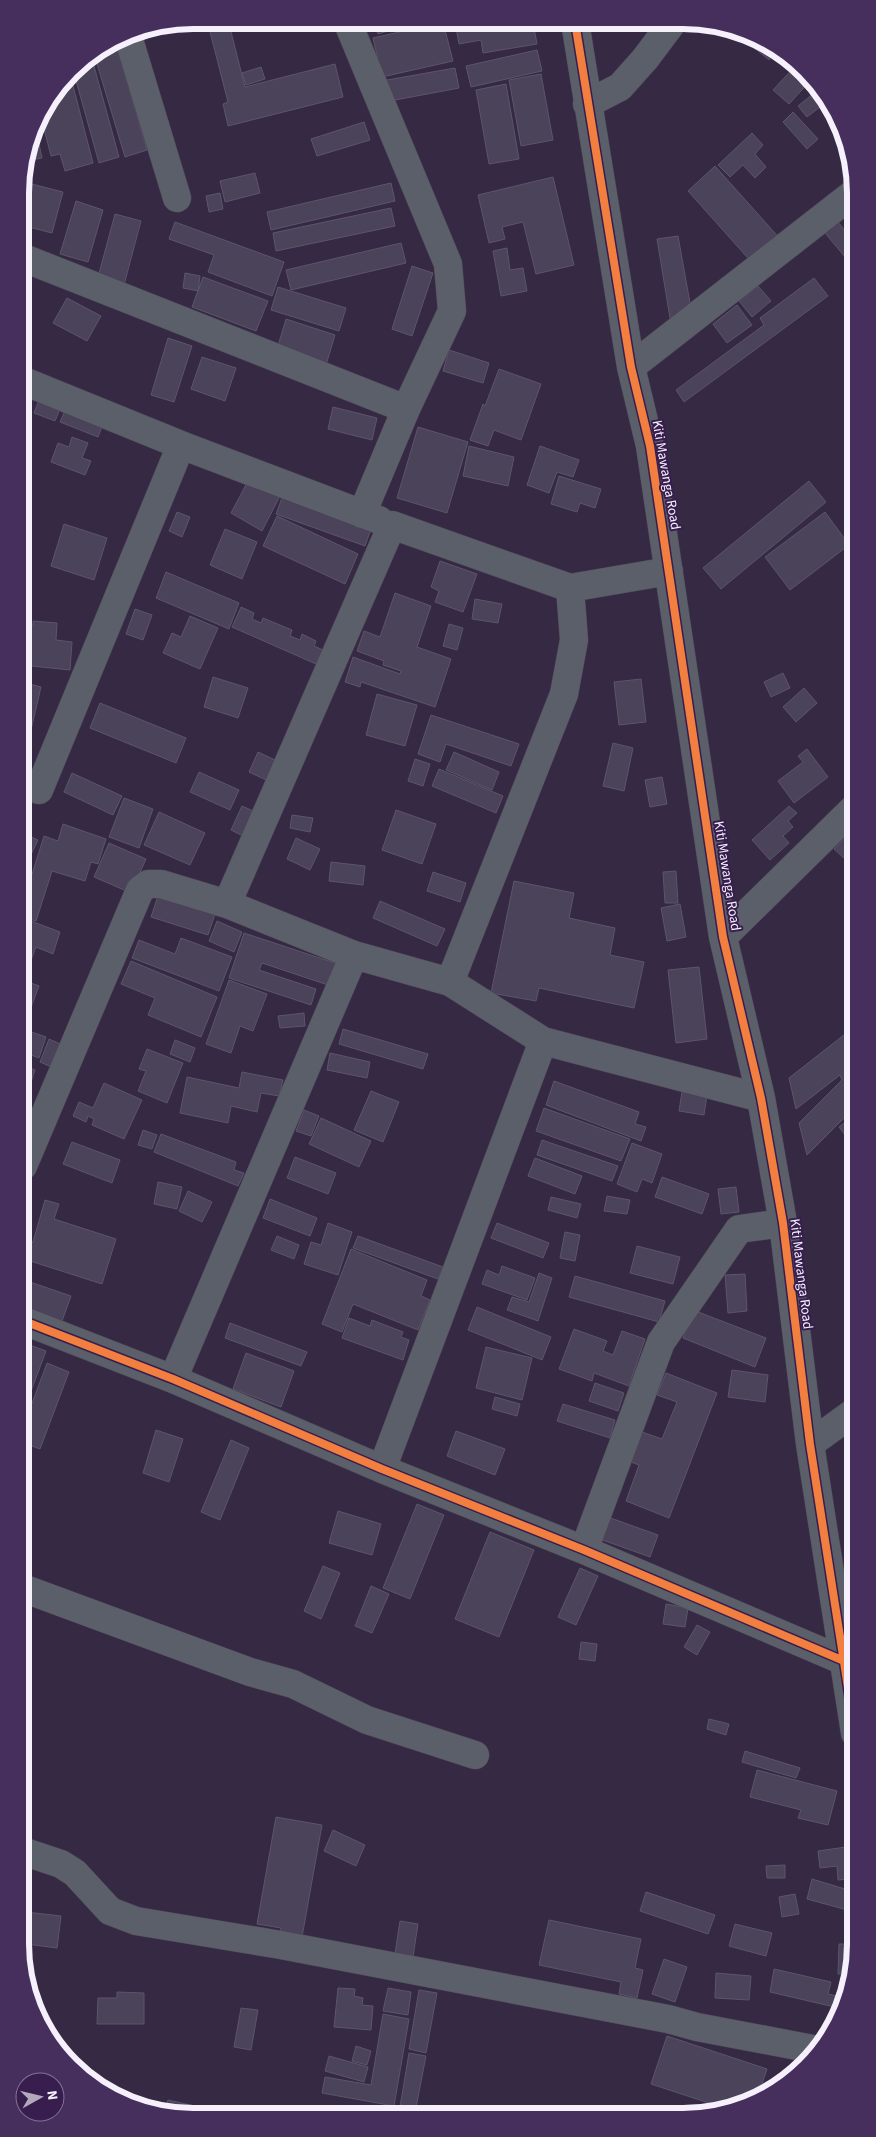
<svg xmlns="http://www.w3.org/2000/svg" width="876" height="2137" viewBox="0 0 876 2137" font-family="'Source Sans 3',sans-serif">
  <style>
    .building { fill: #4a435a; stroke: #5c556b }
    .lines { fill: none; stroke-linecap: round; stroke-linejoin: round }
    .minor-casing { stroke: #4d4457; stroke-width: 29 }
    .minor { stroke: #5b5f6a; stroke-width: 28 }
    .cycleway-casing { stroke: #371e4e; stroke-width: 11 }
    .cycleway { stroke: #f27e40; stroke-width: 8 }
    .labels { text-anchor: middle; dominant-baseline: central; stroke-width: 4; stroke-linejoin: round; paint-order: stroke }
    .street-label { font-size: 14px; fill: #f5f0fc; stroke: #371e4e }
    .rim { fill: none; stroke: #f5f0fc; stroke-width: 6 }
  </style>
  <rect width="100%" height="100%" fill="#362943"/>
  <path class="building" d="M207 20H228L245 87 335 64 343 97 228 126 223 104 228 102Z
    M374 21H421L378 34Z
    M443 22 453 61 382 77 373 38Z
    M455 22H533L537 44 483 53 481 40 459 44Z
    M735 32 775 52 769 60Z
    M116 44 147 150 125 157 94 54Z
    M537 50 542 71 471 87 466 66Z
    M91 55 119 157 99 163 73 70 79 63Z
    M798 63 811 80 789 104 773 90Z
    M261 67 265 79 246 85 242 73Z
    M455 68 459 88 390 101 387 80Z
    M70 74 93 163 65 171 60 154 51 156 40 113Z
    M541 74 553 140 521 146 509 80Z
    M506 84 519 159 489 164 476 90Z
    M814 93 824 104 807 117 798 106Z
    M793 112 818 139 807 149 783 122Z
    M364 122 370 140 317 156 311 139Z
    M35 125 42 158 26 161Z
    M752 133 763 145 755 154 766 167 755 178 743 165 730 177 718 165Z
    M715 166 782 241 755 266 688 191Z
    M255 173 260 193 225 202 220 181Z
    M553 177 574 265 536 274 523 222 502 227 505 239 489 243 478 195Z
    M20 181 63 192 52 233 21 225Z
    M391 183 395 201 271 230 267 212Z
    M220 193 223 209 209 212 206 196Z
    M76 201 103 210 88 262 60 254Z
    M391 208 395 226 276 251 273 233Z
    M115 214 141 221 124 285 98 277Z
    M850 214V227L844 218Z
    M175 222 284 262 272 296 208 272 214 255 169 239Z
    M838 222 850 237 851 252 845 257 825 233Z
    M678 236 692 314 670 318 657 239Z
    M401 243 406 263 291 290 286 270Z
    M507 248 510 270 523 268 527 291 501 296 493 251Z
    M412 266 433 273 412 336 392 329Z
    M185 273 200 276 198 291 183 288Z
    M203 277 268 301 256 331 192 307Z
    M814 278 828 296 684 402 676 390 764 325 760 318Z
    M758 286 771 301 752 317 739 301Z
    M278 287 346 308 339 331 271 310Z
    M67 298 101 316 87 341 53 323Z
    M737 305 752 325 727 343 713 324Z
    M286 319 335 335 326 365 277 349Z
    M168 338 192 346 174 402 151 395Z
    M449 350 489 363 483 383 443 371Z
    M202 357 236 368 225 401 191 389Z
    M499 369 541 384 521 440 494 430 488 446 470 440 483 404 485 406Z
    M41 395 62 404 55 421 34 413Z
    M67 406 104 421 98 437 60 422Z
    M333 407 377 418 372 440 328 429Z
    M418 427 468 442 447 513 397 498Z
    M72 437 88 443 82 458 91 461 85 475 51 462 58 443 69 447Z
    M469 446 514 457 508 486 463 476Z
    M540 446 579 460 573 477 557 472 549 493 527 485Z
    M559 476 601 489 595 508 580 503 577 512 551 504Z
    M249 479 280 496 262 531 231 513Z
    M809 481 826 502 721 589 703 568Z
    M283 495 372 526 365 546 276 514Z
    M177 512 190 517 182 537 169 531Z
    M825 512 849 545 790 590 765 557Z
    M277 516 358 554 345 584 263 546Z
    M64 524 107 538 94 580 51 566Z
    M225 529 257 542 242 579 210 565Z
    M440 561 477 574 463 612 435 602 439 591 431 587Z
    M166 572 239 603 229 629 156 598Z
    M395 593 431 606 417 647 451 659 435 707 361 682 360 687 345 682 353 657 400 674 401 671 383 665 384 661 357 651 364 631 380 637Z
    M475 599 502 604 498 623 472 619Z
    M241 607 254 613 252 619 261 623 263 618 292 630 290 636 300 640 302 634 316 641 314 646 323 650 316 664 232 627Z
    M135 609 152 615 143 640 126 634Z
    M190 616 218 628 200 669 163 653 172 633 181 637Z
    M33 621 57 623 56 640 72 642 70 670 22 665V624L33 625Z
    M449 624 463 628 457 650 443 646Z
    M783 673 790 688 771 697 764 682Z
    M213 677 248 688 238 718 204 707Z
    M641 679 646 722 619 725 614 682Z
    M22 682 41 687 31 730 22 727Z
    M804 688 817 703 796 722 783 707Z
    M377 694 417 705 405 746 366 735Z
    M100 703 186 738 176 763 90 728Z
    M431 715 519 744 511 766 446 744 440 762 418 754Z
    M613 743 633 748 624 791 603 786Z
    M807 749 828 777 794 803 778 781 803 762 798 756Z
    M258 752 275 760 266 780 249 772Z
    M454 752 499 772 492 790 446 770Z
    M415 759 430 764 423 786 408 781Z
    M439 769 503 796 496 813 432 786Z
    M199 772 239 790 230 810 190 792Z
    M72 773 122 796 113 815 64 792Z
    M662 777 667 804 650 807 645 780Z
    M124 798 153 809 139 848 109 837Z
    M242 806 258 813 247 838 231 830Z
    M789 806 797 813 788 821 793 827 783 836 789 843 770 860 752 840Z
    M396 810 436 824 422 864 382 850Z
    M159 812 205 833 190 865 144 845Z
    M292 815 313 818 310 832 290 828Z
    M63 824 106 839 98 864 91 862 85 881 52 871 36 921 23 917V903L44 836 58 841Z
    M852 830V855L847 861 834 849Z
    M22 833 38 840 28 861 22 859Z
    M296 838 320 849 310 870 287 859Z
    M109 843 146 859 131 893 94 877Z
    M331 862 365 866 363 885 329 881Z
    M676 871 678 903H665L663 872Z
    M433 872 466 883 460 902 427 891Z
    M514 881 574 893 569 918 615 928 610 955 644 962 634 1008 539 988 536 1001 491 993Z
    M158 896 215 914 208 935 151 917Z
    M380 901 445 929 437 946 373 918Z
    M680 904 686 937 667 941 661 908Z
    M23 918 60 932 53 954 36 947 27 971 23 970Z
    M217 921 242 932 234 952 209 941Z
    M244 933 338 964 331 986 262 963 259 970 316 989 311 1005 229 978Z
    M181 938 232 957 219 991 132 958 139 940 175 954Z
    M131 961 217 997 201 1037 148 1015 155 998 121 984Z
    M699 967 707 1039 676 1043 668 970Z
    M23 980 39 986 27 1018 23 1017Z
    M229 980 267 994 253 1031 240 1026 231 1053 206 1044Z
    M304 1013 305 1026 280 1028 278 1016Z
    M23 1029 46 1037 39 1058 23 1052Z
    M343 1029 428 1054 423 1069 339 1044Z
    M849 1031 853 1047V1109L807 1155 799 1123 842 1080 840 1075 796 1109 789 1078Z
    M49 1039 65 1046 56 1069 40 1062Z
    M175 1040 195 1048 190 1062 170 1054Z
    M147 1049 183 1063 167 1103 138 1091 146 1071 139 1069Z
    M330 1053 370 1062 367 1078 327 1070Z
    M23 1065 35 1070 30 1085 23 1082Z
    M242 1072 283 1080 279 1096 261 1093 257 1112 231 1106 228 1123 180 1113 187 1077 239 1088Z
    M554 1081 639 1112 635 1124 646 1127 641 1141 546 1105Z
    M104 1083 142 1100 124 1139 92 1125 94 1119 88 1116 86 1122 73 1116 79 1102 93 1108Z
    M371 1091 399 1102 383 1142 354 1130Z
    M682 1092 707 1095 704 1115 679 1111Z
    M544 1108 630 1139 621 1161 536 1131Z
    M304 1110 319 1116 311 1136 296 1131Z
    M853 1116V1135L848 1139 839 1127Z
    M321 1118 371 1141 359 1167 309 1144Z
    M143 1130 157 1135 152 1149 138 1145Z
    M161 1134 236 1162 234 1170 244 1173 238 1186 154 1152Z
    M542 1140 618 1166 612 1181 537 1155Z
    M72 1142 120 1160 112 1183 63 1164Z
    M632 1143 662 1154 652 1183 642 1179 637 1192 617 1184Z
    M295 1157 336 1173 328 1194 287 1178Z
    M535 1158 582 1176 575 1194 528 1176Z
    M662 1177 709 1194 702 1214 655 1197Z
    M158 1182 182 1187 177 1209 154 1204Z
    M736 1187 739 1212 721 1214 718 1189Z
    M188 1191 212 1202 202 1222 179 1211Z
    M607 1196 630 1200 627 1214 604 1211Z
    M551 1197 581 1204 577 1218 548 1210Z
    M270 1199 317 1218 310 1236 263 1218Z
    M45 1200 59 1204 54 1219 116 1239 102 1284 24 1259V1239L33 1242Z
    M328 1223 352 1232 338 1275 304 1264 311 1242 321 1245Z
    M497 1223 549 1243 543 1258 491 1238Z
    M565 1232 580 1235 575 1261 560 1258Z
    M277 1236 299 1245 294 1259 271 1250Z
    M358 1236 443 1267 438 1279 353 1248Z
    M637 1246 680 1257 673 1284 630 1273Z
    M351 1249 427 1280 421 1296 430 1300 418 1330 353 1304 342 1332 322 1324Z
    M502 1266 535 1278 527 1300 482 1284 487 1270 499 1275Z
    M539 1273 552 1278 538 1321 507 1310 512 1297 529 1302Z
    M745 1274 747 1311 728 1313 725 1275Z
    M575 1276 665 1301 659 1322 569 1297Z
    M24 1280 71 1296 62 1321 24 1308Z
    M477 1307 551 1337 542 1360 468 1330Z
    M693 1310 766 1338 755 1367 683 1338Z
    M349 1318 370 1326 372 1320 403 1332 401 1337 409 1340 403 1360 342 1338Z
    M230 1323 307 1352 301 1366 225 1338Z
    M574 1329 607 1341 603 1351 613 1355 622 1331 645 1339 629 1386 594 1373 592 1381 559 1369Z
    M27 1344 46 1351 24 1410V1353Z
    M486 1347 532 1358 522 1400 476 1388Z
    M246 1353 294 1371 281 1407 233 1389Z
    M47 1363 69 1372 40 1449 24 1443V1425Z
    M732 1370 768 1375 765 1402 728 1397Z
    M666 1373 717 1393 669 1518 626 1501 639 1465 631 1462 642 1432 662 1439 677 1402 657 1395Z
    M595 1383 624 1393 618 1411 589 1401Z
    M495 1397 520 1404 517 1416 492 1409Z
    M563 1404 615 1420 610 1438 557 1421Z
    M156 1430 183 1439 169 1482 143 1473Z
    M456 1431 505 1449 495 1475 447 1456Z
    M231 1440 249 1448 220 1520 201 1512Z
    M417 1504 444 1515 410 1599 383 1588Z
    M338 1511 381 1524 372 1555 329 1543Z
    M605 1516 658 1535 650 1557 597 1538Z
    M490 1532 534 1550 499 1637 455 1619Z
    M323 1566 340 1573 321 1619 304 1611Z
    M580 1568 598 1576 576 1625 558 1617Z
    M371 1586 389 1594 372 1633 355 1626Z
    M666 1604 688 1608 685 1627 663 1624Z
    M697 1625 710 1632 697 1655 684 1647Z
    M581 1642 597 1644 595 1661 579 1659Z
    M709 1719 729 1724 726 1735 707 1729Z
    M745 1751 800 1768 796 1778 742 1762Z
    M757 1770 837 1791 828 1825 798 1818 801 1810 750 1797Z
    M276 1817 322 1825 302 1937 280 1933 281 1928 257 1924Z
    M333 1830 365 1845 356 1866 324 1851Z
    M846 1847 850 1879 838 1880 837 1866 820 1868 818 1851Z
    M785 1865V1878H767L766 1866Z
    M812 1879 855 1892 851 1911 807 1899Z
    M646 1892 715 1915 708 1934 640 1911Z
    M795 1894 799 1914 782 1917 779 1897Z
    M26 1912 61 1916 57 1948 26 1944Z
    M549 1920 641 1939 635 1968 643 1970 637 1998 619 1994 621 1982 539 1965Z
    M400 1921 418 1924 413 1957 395 1954Z
    M735 1924 772 1933 766 1956 729 1946Z
    M839 1944H856L851 1974H838Z
    M664 1959 687 1967 675 2002 652 1994Z
    M774 1969 831 1982 828 1994 846 1998 843 2009 770 1992Z
    M716 1973 751 1976 749 2000 715 1998Z
    M338 1988 355 1989 354 1996 363 1998 362 2005 373 2006 371 2030 334 2027Z
    M388 1988 411 1992 408 2015 383 2011Z
    M419 1990 437 1993 426 2053 409 2049Z
    M117 1992 144 1993V2024H97L98 1998H117Z
    M241 2008 258 2010 251 2050 234 2047Z
    M383 2014 409 2019 394 2106 322 2093 325 2077 371 2085Z
    M667 2036 767 2069 757 2099 730 2110 651 2084Z
    M356 2046 371 2051 367 2065 352 2061Z
    M409 2053 426 2056 415 2113H399Z
    M329 2056 368 2067 364 2082 325 2071Z
    M168 2100 226 2113 165 2114Z"/>
  <g class="lines">
    <defs>
      <path id="minor" d="M347 21 448 264 452 311 406 409 362 514
        M575 22 631 367 650 446 723 937 761 1098 783 1223 810 1444 855 1733
        M127 33 177 198
        M587 104 620 87 645 59 672 23
        M21 257 406 409
        M631 367 850 196
        M21 380 181 445 379 520
        M39 790 181 445
        M227 904 392 525 570 588 669 571
        M723 937 852 810
        M450 982 564 694 574 640 570 588
        M23 1166 140 890 148 884H161L227 904 354 955 450 982 543 1041
        M24 1321 173 1379 382 1469 584 1550 844 1661
        M173 1379 354 955
        M810 1444 854 1412
        M382 1469 543 1041 761 1098
        M584 1550 661 1342 739 1229 783 1223
        M25 1589 250 1672 293 1684 367 1720 475 1755
        M25 1852 61 1864 75 1873 110 1911 136 1921 281 1945 668 2019 697 2027 818 2050"/>
    </defs>
    <use href="#minor" class="minor-casing"/>
    <use href="#minor" class="minor"/>
    <defs>
      <path id="cycleway" d="M575 22 631 367 650 446 723 937 761 1098 783 1223 810 1444 855 1733
        M24 1321 173 1379 382 1469 584 1550 844 1661"/>
    </defs>
    <use href="#cycleway" class="cycleway-casing"/>
    <use href="#cycleway" class="cycleway"/>
  </g>
  <g class="labels">
    <g class="street-label">
      <text transform="translate(666 475) rotate(80)">Kiti Mawanga Road</text>
      <text transform="translate(727 876) rotate(81)">Kiti Mawanga Road</text>
      <text transform="translate(801 1274) rotate(83)">Kiti Mawanga Road</text>
    </g>
  </g>
  <path d="M0 0H876V2137H0ZM193 29H683A164 164 0 0 1 847 193V1944A164 164 0 0 1 683 2108H193A164 164 0 0 1 29 1944V193A164 164 0 0 1 193 29Z" fill="#462f5c" fill-rule="evenodd"/>
  <path class="rim" d="M193 29H683A164 164 0 0 1 847 193V1944A164 164 0 0 1 683 2108H193A164 164 0 0 1 29 1944V193A164 164 0 0 1 193 29Z"/>
  <g transform="translate(40 2097) rotate(82)"><circle r="24" fill="#371e4e" stroke="#837294"/>
  <path d="M0-4L9 19L0 12L-9 19Z" fill="#b2aabb"/>
  <text y="-8" font-size="14" font-weight="bold" text-anchor="middle" fill="#f5f0fc">N</text>
  </g>
</svg>
